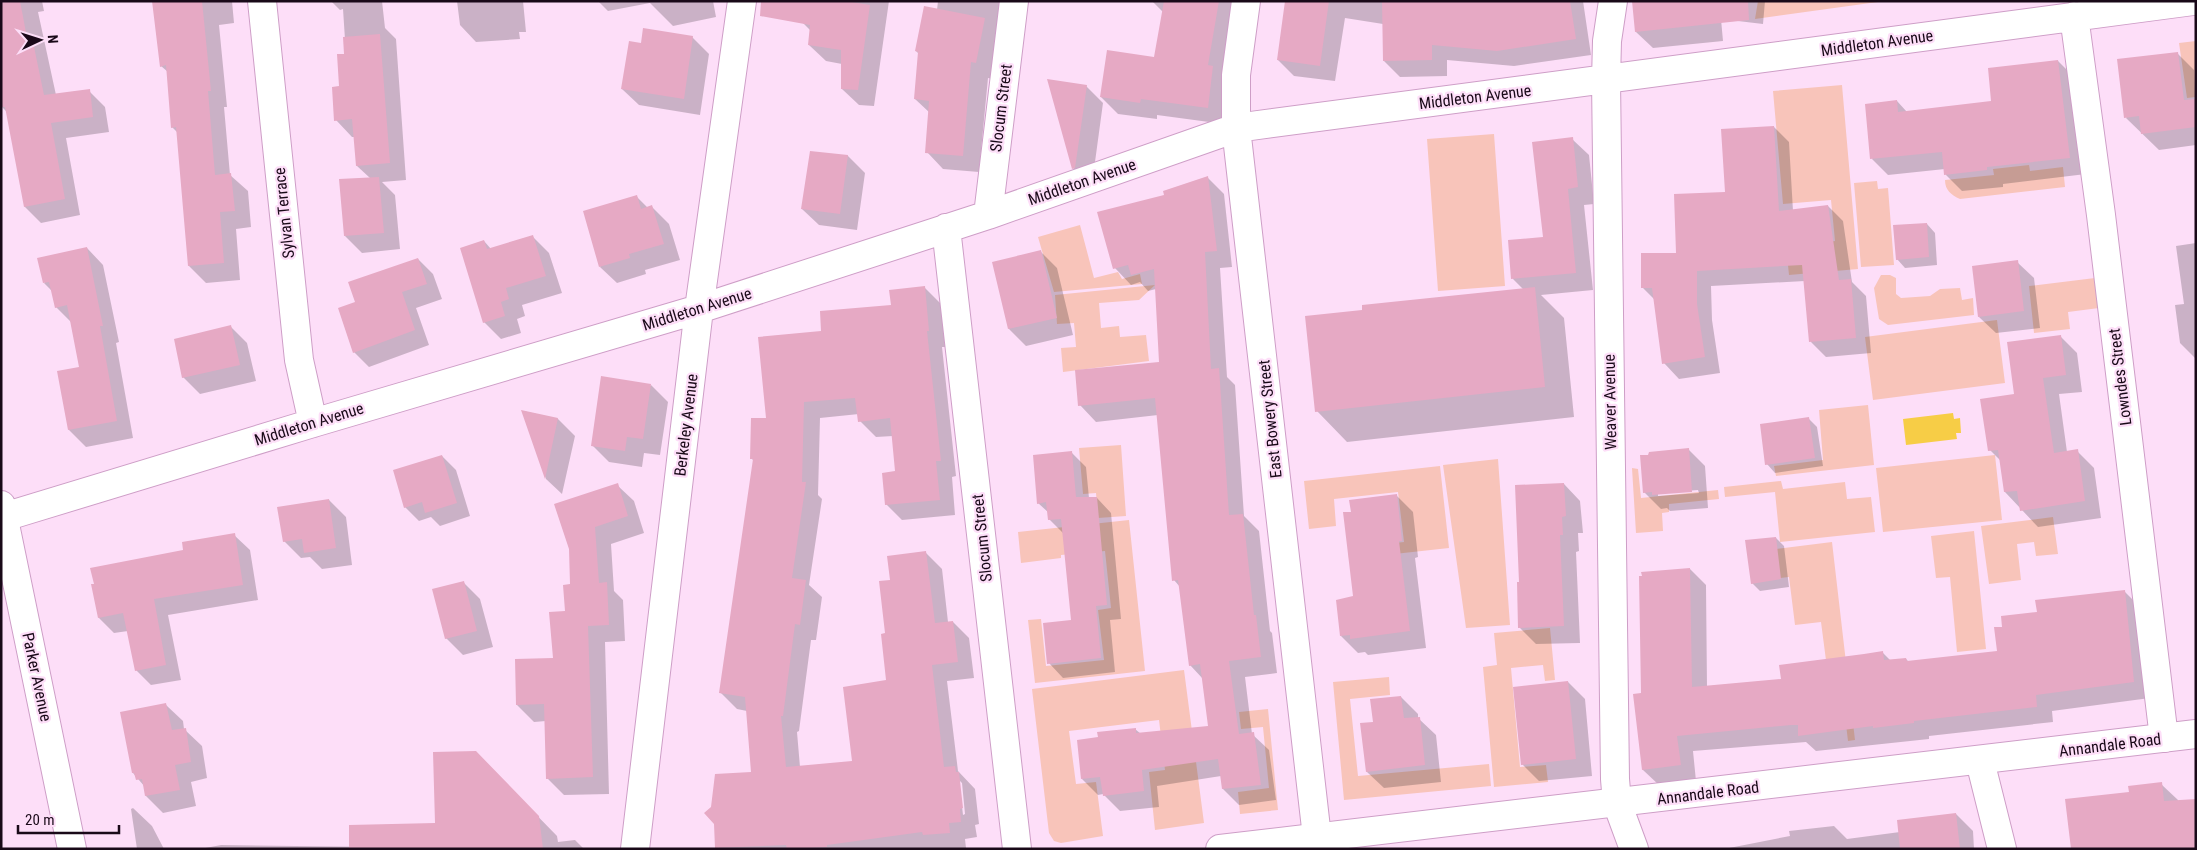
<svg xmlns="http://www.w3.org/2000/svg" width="2197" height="850" viewBox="0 0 2197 850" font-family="'Roboto Condensed',sans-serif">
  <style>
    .green { fill: #f8c4ba }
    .water { fill: #f7cd46 }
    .shadow { fill: #0003; fill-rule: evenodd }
    .building { fill: #e6a9c4 }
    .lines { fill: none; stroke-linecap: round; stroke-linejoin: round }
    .minor-casing { stroke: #ce9ec7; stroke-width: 30 }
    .tertiary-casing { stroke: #ce9ec7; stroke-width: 30 }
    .minor { stroke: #fff; stroke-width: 28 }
    .tertiary { stroke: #fff; stroke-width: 28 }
    .labels { text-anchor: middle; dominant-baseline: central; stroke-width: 4.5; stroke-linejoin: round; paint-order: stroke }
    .street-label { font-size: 16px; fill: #190918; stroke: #fddef8 }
  </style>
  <rect width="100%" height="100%" fill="#fddef8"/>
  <path class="green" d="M1758 1H1885L1755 19Z
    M2196 41V97L2187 98 2179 43Z
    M1842 85 1858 269 1789 275 1786 246 1835 241 1831 200 1783 204 1773 91Z
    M1494 134 1505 286 1438 291 1427 139Z
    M2029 165 2030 171 2063 167 2065 187 1960 199C1951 195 1945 190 1945 180L1994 175 1993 169Z
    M1877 181 1878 189 1888 188 1894 265 1861 267 1854 183Z
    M1080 225 1094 278 1118 272 1122 279 1140 274 1142 284 1054 292 1038 237Z
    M1881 275H1890L1896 278V294L1901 298 1930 296 1940 289 1960 288 1962 300 1973 298 1974 315 1888 325 1879 319 1874 288Z
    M2095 278 2099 308 2068 312 2070 329 2034 333 2029 286Z
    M1155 285 1139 300 1099 303 1101 328 1119 326 1120 337 1146 335 1149 361 1063 372 1061 348 1076 347 1074 323 1057 324 1055 295Z
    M1997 320 2005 383 1873 400 1865 337Z
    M1868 405 1874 465 1776 476 1774 466 1823 460 1819 410Z
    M1121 445 1126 516 1098 518 1096 493 1083 494 1079 448Z
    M1995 455 2002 520 1883 532 1876 468Z
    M1498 459 1510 625 1466 628 1443 465Z
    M1440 466 1449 548 1349 559 1348 548 1404 542 1398 492 1334 499 1336 526 1309 529 1304 481Z
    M1632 468 1638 469 1641 498 1718 490 1719 499 1669 504V512L1662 513 1663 531 1636 533Z
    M1781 481 1783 489 1845 482 1847 499 1871 497 1875 532 1780 542 1775 492 1725 497 1724 487Z
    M2053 517 2058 554 2036 556 2034 542 2017 544 2021 580 1989 584 1981 526Z
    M1129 520 1145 671 1035 683 1028 620 1041 619 1046 666 1104 660 1098 610 1111 608 1105 551 1061 555V558L1021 563 1018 532Z
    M1974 531 1986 649 1957 652 1950 577 1936 578 1931 536Z
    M1832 542 1855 740 1848 741 1839 667 1827 668 1821 622 1795 625 1789 577 1763 580 1759 551Z
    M1550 628 1555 680 1545 681 1543 665 1511 668 1520 767 1546 765 1548 782 1494 787 1483 667 1497 665 1494 633Z
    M1184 670 1204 823 1155 830 1149 772 1165 770 1159 720 1069 731 1076 784 1096 782 1103 836 1061 843 1054 841 1049 833 1032 689Z
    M1389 677 1390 695 1350 699 1358 776 1489 764 1491 786 1344 800 1333 682Z
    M1268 709 1278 810 1240 814 1238 792 1269 788 1263 727 1241 729 1239 712Z"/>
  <path class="water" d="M1953 413 1954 419 1960 418 1961 433H1956L1957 439 1906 445 1903 419Z"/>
  <path class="shadow" d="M1 1H42L44 11 38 12 56 95 89 91 105 107 109 132 66 138 80 215 41 223 25 207 7 112 2 107Z
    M154 1H232L234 23 219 25 227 107H224L230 175 248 191 251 227 236 229 240 280 206 283 189 266 178 133 172 127 168 72 161 66Z
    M331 1H382L385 28 396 39 406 180 382 182 395 195 400 249 362 253 345 236 370 178 357 166 355 137H352L336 120 346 55 343 9 340 10Z
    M457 1H523L526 32H519L520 39 476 42 460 25Z
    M598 1H713L716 17 673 26 650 3 608 11Z
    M806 1H889L874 106 859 105 842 89V64L826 61 809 45 811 31 803 23Z
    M938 1H1008L993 79 988 78 979 172 943 169 927 152 930 113 915 99 919 54 916 51 937 10Z
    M1152 1H1238L1224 124 1157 115V119L1118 114 1101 97 1155 58 1164 13Z
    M1292 1H1583L1591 55 1514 66 1447 60V76L1400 77 1384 61 1383 24 1345 18 1335 81 1294 76 1278 60Z
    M1633 1H1765L1763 24 1721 19 1723 41 1653 48 1636 32Z
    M692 37 709 54 700 115 639 105 622 89 642 44Z
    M2177 53 2194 70 2196 145 2159 150 2126 118Z
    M2058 61 2075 78 2086 174 2003 184V187L1962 191 1946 175 1945 169 1888 175 1872 159 1897 101 1907 112 1993 102Z
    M1086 86 1103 103 1092 184 1089 185 1073 168Z
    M1774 127 1789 142 1793 211 1828 206 1843 221 1852 282 1866 296 1871 353 1826 357 1811 342 1805 281 1711 286 1712 320 1720 373 1679 379 1664 363 1655 300 1643 288 1678 254Z
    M1572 139 1589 155 1594 204 1584 205 1593 290 1541 295 1564 318 1574 417 1347 442 1317 411 1523 289 1513 279 1509 241 1545 238Z
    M811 152 848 156 865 173 857 230 819 225 802 209Z
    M1208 178 1224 194 1232 267 1220 268 1227 377 1235 385 1244 516 1259 531 1270 631 1272 633 1277 673 1245 677 1252 734 1269 750 1276 800 1239 805 1223 789 1221 776 1157 786 1159 807 1120 811 1103 794 1098 795 1082 779 1099 739 1135 729 1141 734 1209 727 1203 679 1190 665 1180 587 1174 580 1158 415 1096 422 1080 405 1160 363 1156 289 1148 291 1140 282 1131 285 1115 268 1165 196Z
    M637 197 648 208 652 207 669 224 680 260 645 270 646 274 617 283 600 267Z
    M1927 224 1935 233 1937 265 1905 268 1897 259Z
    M532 236 549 253 562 293 522 305 525 316 517 319 521 333 501 339 484 322V241L491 249Z
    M2196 243V359L2180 343 2175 305 2184 304 2176 246Z
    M87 248 103 265 119 342 116 343 133 438 86 447 69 430 59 372 80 368 71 322 56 307 53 292 44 283Z
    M1041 252 1057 268 1073 335 1026 346 1009 329 994 263Z
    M418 259 433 274 442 299 416 308 429 345 369 367 354 352 357 303Z
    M2017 262 2034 278 2040 328 1996 333 1979 317Z
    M925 288 941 304 945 347H942L956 476 952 477 955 515 902 520 886 504 897 472 893 436 876 437 860 421 859 414 820 418 818 495 822 499 809 585 822 597 816 640H811L799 731 797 732 800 767 854 762 888 681 886 634 891 581 926 553 942 569 948 622H953L969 638 974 678 947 681 958 771 975 789 979 824 975 825 977 837 965 839 966 848 963 849H718L752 773 747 711 737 709 721 693 754 461 751 458 767 420 822 332 892 306ZM959 780 962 783 965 814 963 815Z
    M230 326 247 343 256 381 200 394 183 377Z
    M2061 337 2077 353 2082 392 2059 394 2067 452 2077 451 2094 468 2101 518 2038 527 2005 492 2001 461 1990 450 2015 395Z
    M651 385 668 402 660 455 644 453 642 467 609 462 592 445Z
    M523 411 558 419 575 436 562 494 546 479Z
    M1809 419 1817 427 1823 466 1775 473 1767 464Z
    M1689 450 1705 466 1708 508 1670 511 1667 508 1661 509 1644 492ZM1698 490 1699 493 1658 496V493Z
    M1072 453 1086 467 1089 498H1097L1111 513 1121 619 1110 620 1115 672 1063 678 1049 663 1072 622 1064 534 1049 519V513L1038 503Z
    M442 456 456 470 470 516 440 526 431 517 419 521 405 507Z
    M1564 484 1580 501 1583 533H1578L1579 551 1576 552 1580 643 1536 644 1520 628 1521 583Z
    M617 485 634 501 644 533 611 544 614 591 623 600 625 641 605 642 609 794 564 795 547 778 546 721 534 722 517 705 554 660 571 585 570 548Z
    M1396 495 1413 512 1418 557 1415 558 1426 648 1368 655 1365 652 1358 653 1341 636 1354 597 1352 513Z
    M329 500 346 517 352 565 322 569 310 557 301 558 284 541Z
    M234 535 250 550 258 600 168 615 181 680 151 685 136 670 128 631 114 633 99 618 92 585 184 551Z
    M1776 538 1784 546 1789 587 1760 591 1752 583Z
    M1690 569 1706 585 1707 687 1782 680 1883 653 1891 661 1906 659 1909 662 1998 652 2003 628 2038 614 2124 591 2140 607 2150 698 2052 711 2053 722 1929 736V739L1816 751 1806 742 1693 751 1696 781 1660 786 1643 770 1642 694Z
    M463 582 480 599 493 647 463 655 446 638Z
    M1568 682 1585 699 1592 776 1539 781 1522 764Z
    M1401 697 1418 714V718L1436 735 1441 782 1384 788 1367 772 1374 723Z
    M166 705 183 721 184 729 202 746 207 778 191 782 196 806 163 813 146 796 145 787 133 773Z
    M476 753 557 836 558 842 575 840 584 849H200L221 845 379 847 437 824Z
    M2161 784 2178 800 2196 849 2130 794Z
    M133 808 152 826 164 849H137L131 809Z
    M1956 814 1973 831 1974 849H1724L1790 836 1789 831 1834 826 1847 839 1900 832Z"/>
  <path class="building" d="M1 1H20L28 43 33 42 44 95 90 89 93 117 51 123 65 199 24 207 5 107H1Z
    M152 1H202L211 91H208L215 175 231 173 235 211 220 212 224 263 188 266 176 127 171 128 166 65 160 67Z
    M761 1H846L870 5 858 90 841 89V50L808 45 810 25 760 16Z
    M1164 1H1219L1208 65 1213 66 1208 108 1141 99 1140 103 1100 97 1107 50 1154 57Z
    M1285 1H1329L1320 66 1277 60Z
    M1382 1H1570L1576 39 1497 51 1432 45V60L1383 61Z
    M1632 1H1748L1749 20 1635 32Z
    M924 6 985 18 976 63 971 62 963 156 925 153 929 101 914 99 918 52 915 51Z
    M643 28 693 36 684 99 621 89 629 41 641 43Z
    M380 34 390 163 356 166 352 119 334 121 332 87 339 86 337 54H344L343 37Z
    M2178 52 2184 100 2196 99V127L2141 134 2139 116 2124 118 2117 59Z
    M2058 60 2070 158 1987 167V170L1944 175 1942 152 1870 159 1865 104 1897 100 1898 112 1991 101 1988 68Z
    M1047 79 1087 85 1075 168 1072 169Z
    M1774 126 1779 211 1828 205 1839 280 1851 279 1856 338 1809 342 1802 265 1697 271V304L1705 357 1662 364 1652 288H1641V253H1676L1674 194 1725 192 1721 129Z
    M1573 137 1578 187 1568 189 1576 273 1511 279 1508 240 1543 237 1532 142Z
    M810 151 848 155 840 214 801 209Z
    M1208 176 1217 251 1205 252 1211 369 1219 368 1229 515 1243 514 1254 615H1256L1261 657 1229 661 1239 734 1254 732 1261 785 1222 789 1218 759 1142 770 1144 791 1103 796 1100 777 1081 779 1077 740 1098 737 1097 732 1136 728V733L1208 726 1200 664 1189 666 1178 580 1172 581 1155 398 1078 406 1075 370 1159 362 1154 269 1131 275 1128 265 1113 269 1097 212 1164 195 1163 191Z
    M379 177 384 233 344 236 339 179Z
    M637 195 641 209 652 205 664 244 629 254 630 258 599 267 583 211Z
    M1927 223 1929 257 1896 260 1893 225Z
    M533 235 546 276 506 288 509 299 501 302 505 316 483 323 460 248 484 240 487 249Z
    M87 247 103 326H100L117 421 68 430 57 371 79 367 67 305 55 308 49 282 43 283 37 258Z
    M1041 250 1057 318 1008 329 992 262Z
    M418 258 427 284 402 292 415 330 353 353 338 308 355 302 348 282Z
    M2018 260 2024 311 1978 317 1972 266Z
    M925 286 929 331H927L941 461H936L940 500 885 505 882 473 895 471 890 418 858 422 855 398 804 402 802 482H806L792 578 806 580 800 625 795 624 783 716H781L786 767 852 761 843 687 886 680 881 634 885 633 879 581 890 580 887 556 926 551 935 623 953 621 958 662 932 665 944 767 955 766 956 772H959L963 808 960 809 961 822 949 823 950 833 923 835 922 832 827 845V847L787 849 786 845 715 848 714 824 704 813 711 807 715 774 751 772 745 697 719 693 753 459H750L751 418H766L758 337 821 331 820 311 891 305 889 290Z
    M1535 287 1545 387 1315 412 1305 316 1362 310V305Z
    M231 325 240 365 182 378 174 339Z
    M2061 335 2066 375 2043 378 2054 453 2078 449 2085 501 2020 511 2017 491 2004 492 1998 450 1988 451 1980 399 2014 394 2007 342Z
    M601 376 651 384 643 439 627 437 625 451 591 446Z
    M521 410 558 418 545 479Z
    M1809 417 1815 458 1765 465 1760 424Z
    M1689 448 1692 492 1652 495V492L1643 493 1640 455H1648L1649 452Z
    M1072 451 1076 497H1097L1107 605 1096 606 1101 658 1047 664 1043 623 1071 620 1061 519 1048 520 1046 502 1037 504 1033 455Z
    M442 455 457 503 425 513 422 502 404 508 393 470Z
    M618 483 628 516 595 527 599 583 607 582 609 625 588 626 593 777 546 779 544 704 516 705 515 659 553 658 549 612 565 611 563 585 570 584 569 549 554 504Z
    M1564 483 1566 516 1562 517 1563 535H1560L1564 626 1518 628 1517 582H1519L1515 485Z
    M1397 494 1402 541H1399L1410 631 1350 639V635L1340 636 1336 600 1353 596 1343 512H1351L1349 500Z
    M329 499 336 548 304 553 302 539 283 542 277 507Z
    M235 533 243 585 154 599 166 665 135 671 123 613 98 618 91 584H94L90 568 183 550 182 542Z
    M1776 537 1781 579 1751 584 1745 540Z
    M1690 568 1692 687 1781 679 1779 665 1864 654 1883 651 1884 660 1906 658 1907 661 1997 651 1994 627H2002L2001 616 2037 612 2035 600 2125 590 2134 682 2036 695 2037 707 1914 721V723L1873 728V726L1798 736V725H1791L1677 736 1681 765 1642 770 1633 694 1641 693 1639 576H1642L1641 572Z
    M464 581 477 631 445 639 432 589Z
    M1568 681 1576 759 1521 765 1513 687Z
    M1401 696 1404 718 1420 717 1425 765 1366 772 1360 723 1373 722 1370 699Z
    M166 703 172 730 186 728 191 762 175 765 180 790 145 796 142 779 136 780 134 773H132L120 712Z
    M476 751 539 816 543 849H349V825L435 823 433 752Z
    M2162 782 2164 801 2196 799V849H2071L2065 799 2129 792 2128 786Z
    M1956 813 1960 849H1900L1897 820Z"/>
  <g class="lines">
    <defs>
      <path id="minor" d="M262 1 299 360 313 423
        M1246 1 1236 75V128L1317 837
        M1613 1 1607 41 1606 80 1615 779 1617 803 1634 849
        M2074 16 2101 215 2164 738
        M988 215 1014 1
        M946 228 1017 849
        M1 505 72 849
        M4 517 313 423 699 309 988 215 1236 128 2193 1
        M1980 761 2002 849
        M635 849 699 309 742 1"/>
      <path id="tertiary" d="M1220 849 2196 734"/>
    </defs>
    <use href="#minor" class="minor-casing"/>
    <use href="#tertiary" class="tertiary-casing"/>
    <use href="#minor" class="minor"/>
    <use href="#tertiary" class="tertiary"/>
  </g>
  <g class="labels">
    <g class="street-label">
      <text transform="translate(1877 43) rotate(-8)">Middleton Avenue</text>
      <text transform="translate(1475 97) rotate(-7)">Middleton Avenue</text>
      <text transform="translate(1001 108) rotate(-83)">Slocum Street</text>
      <text transform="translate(1082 182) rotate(-19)">Middleton Avenue</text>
      <text transform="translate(284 213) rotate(-96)">Sylvan Terrace</text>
      <text transform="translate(697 309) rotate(-17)">Middleton Avenue</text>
      <text transform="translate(2120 377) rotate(-97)">Lowndes Street</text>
      <text transform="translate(1610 402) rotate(-91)">Weaver Avenue</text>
      <text transform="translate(1270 419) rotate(-96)">East Bowery Street</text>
      <text transform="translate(309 424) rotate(-17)">Middleton Avenue</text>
      <text transform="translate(686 425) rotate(-83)">Berkeley Avenue</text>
      <text transform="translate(982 538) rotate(-96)">Slocum Street</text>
      <text transform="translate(37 677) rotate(78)">Parker Avenue</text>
      <text transform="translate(2110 745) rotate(-7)">Annandale Road</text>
      <text transform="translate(1708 793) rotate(-7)">Annandale Road</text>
    </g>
  </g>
  <rect width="2197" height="850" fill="none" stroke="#190918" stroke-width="5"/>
  <g transform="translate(40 40) rotate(86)" stroke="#fddef8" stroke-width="4" paint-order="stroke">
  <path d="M0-4L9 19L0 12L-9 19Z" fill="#190918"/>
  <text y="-8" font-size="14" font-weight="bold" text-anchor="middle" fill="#190918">N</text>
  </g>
  <path d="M18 825v8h101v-8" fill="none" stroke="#190918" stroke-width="2.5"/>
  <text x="25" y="825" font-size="15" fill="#190918" stroke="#fddef8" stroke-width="4" paint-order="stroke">20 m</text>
</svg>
